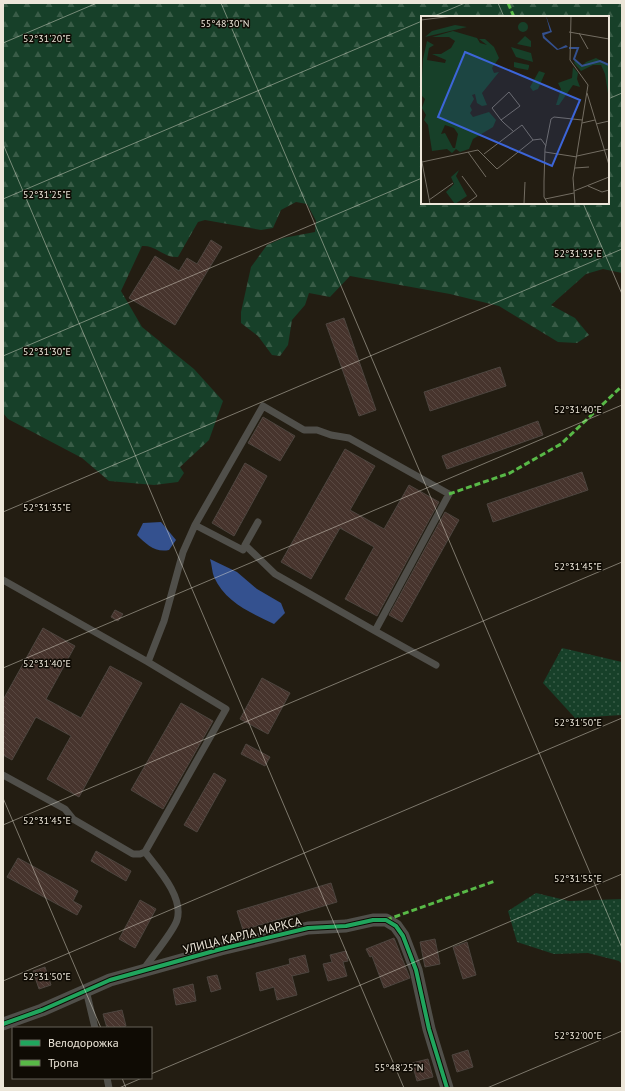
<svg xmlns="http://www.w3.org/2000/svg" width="625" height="1091" viewBox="0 0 625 1091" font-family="'PT Sans',sans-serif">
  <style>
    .green { fill: url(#green-dots) }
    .forest { fill: url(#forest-firs); fill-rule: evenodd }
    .water { fill: #34518f }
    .building { fill: url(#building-back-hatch); stroke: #4d453f }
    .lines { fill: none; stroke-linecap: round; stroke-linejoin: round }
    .lane { stroke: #504f4a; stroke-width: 7 }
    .street { stroke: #504f4a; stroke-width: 13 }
    .quiet { stroke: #58b947; stroke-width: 3; stroke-dasharray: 6 3; stroke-linecap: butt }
    .cycleway-casing { stroke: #0f0b04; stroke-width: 6 }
    .cycleway { stroke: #20a55d; stroke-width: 4 }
    .ticks { fill: none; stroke: #ece6d9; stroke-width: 1; stroke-opacity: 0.45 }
    .labels { text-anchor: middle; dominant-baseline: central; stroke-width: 3; stroke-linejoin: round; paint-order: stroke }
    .street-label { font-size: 12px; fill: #ece6d9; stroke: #0f0b04 }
    .inset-river { fill: none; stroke: #34518f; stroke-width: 2 }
    .inset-road { fill: none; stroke: #736d62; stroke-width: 1 }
    .view { fill: #3c65d8; fill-opacity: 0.15; stroke: #3c65d8; stroke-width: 2 }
    .inset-edge { fill: none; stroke: #ece6d9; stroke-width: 2 }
    .ticks-label { font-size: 10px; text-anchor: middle; fill: #ece6d9; stroke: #0f0b04; stroke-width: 3; stroke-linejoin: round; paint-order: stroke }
  </style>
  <defs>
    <pattern id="green-dots" width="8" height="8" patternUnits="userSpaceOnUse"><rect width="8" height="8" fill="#174029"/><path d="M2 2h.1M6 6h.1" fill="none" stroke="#395c47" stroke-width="1.8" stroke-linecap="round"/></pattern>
    <pattern id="forest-firs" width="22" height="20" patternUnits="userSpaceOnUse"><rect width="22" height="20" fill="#174029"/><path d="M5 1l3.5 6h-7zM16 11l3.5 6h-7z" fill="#395c47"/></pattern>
    <pattern id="building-back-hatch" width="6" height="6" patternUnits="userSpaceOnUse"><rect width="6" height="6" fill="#47342d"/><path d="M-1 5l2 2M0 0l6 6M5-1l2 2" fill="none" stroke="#594841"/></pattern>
  </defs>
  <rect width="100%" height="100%" fill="#231d12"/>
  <path class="green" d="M562 648 622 662V715L575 718 543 683Z
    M536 893 569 901 622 899V964L619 961 588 953 554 954 517 942 508 911Z"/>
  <path class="forest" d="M3 3H622V273L603 269 586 274 551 305 575 318 589 335 577 343 558 342 499 306 450 294 350 276 330 297 309 293 305 305 292 320 288 345 280 356 272 355 258 336 241 323V312L251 267 267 245 283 238 315 232 316 221 307 204 296 202 281 210 273 228 261 230 205 220 198 222 178 257C163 258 157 245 142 246L121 291 142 327 194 369 223 401 209 440 180 467 184 473 178 482 154 485 109 481 82 458 8 419 3 413ZM422 17H608V203H422Z"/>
  <path class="water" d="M161 522 176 540 169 550C155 553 146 544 137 535L143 523Z
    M210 559 237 572 257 589 281 603 285 613 274 624C251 613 225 602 214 577 212 572 212 565 210 559Z"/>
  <path class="building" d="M211 240 222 247 175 325 129 298 155 256 179 271 187 258 197 264Z
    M344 318 376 410 359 416 326 324Z
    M500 367 506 386 430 411 424 392Z
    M263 417 295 436 280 461 248 443Z
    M538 421 543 435 447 469 442 456Z
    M345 449 375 466 350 510 384 529 409 485 439 502 377 616 345 599 374 547 340 528 311 579 281 562Z
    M245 463 267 476 234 536 212 523Z
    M582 472 588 490 493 522 487 504Z
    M445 512 459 520 402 622 389 615Z
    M115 610 123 614 118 621 111 617Z
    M43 628 75 646 46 699 81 718 110 666 142 683 79 797 47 779 71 736 36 717 12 760 3 755V700Z
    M262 678 290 693 268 734 240 719Z
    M181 703 213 721 163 809 131 790Z
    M246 744 270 757 265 766 241 754Z
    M214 773 226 780 197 832 184 825Z
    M96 851 131 871 126 881 91 861Z
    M18 858 78 891 73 901 82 906 77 915 7 877Z
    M331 883 337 902 243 930 237 911Z
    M140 900 156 909 135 948 119 939Z
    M394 938 410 978 384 988 372 956 370 957 366 949Z
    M435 939 440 964 425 967 420 942Z
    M467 942 476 975 463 979 453 947Z
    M346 951 348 961 343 962 347 976 328 981 323 964 332 962 330 955Z
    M305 955 309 972 292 976 297 995 277 1000 274 987 260 991 256 973 290 964 289 959Z
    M45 967 51 985 39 989 33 971Z
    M217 975 221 989 211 992 207 977Z
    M193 984 196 1001 176 1005 173 989Z
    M122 1010 126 1026 118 1028H107L103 1014Z
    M468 1050 473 1067 457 1072 452 1055Z
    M428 1059 433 1077 417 1081 412 1063Z"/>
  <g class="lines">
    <path class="lane" d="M245 545 258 522
      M3 580 148 662 226 709 145 852 140 854H133L73 819 65 809 3 775
      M375 631 436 665
      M148 662 164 621 183 552 195 525 263 406 304 430H317L331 435 349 438 449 494 375 631 275 574 245 545 243 550 195 525
      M144 969C151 958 174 931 177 920 184 897 158 869 145 852
      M86 990 95 1028
      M107 1078 109 1088"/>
    <path class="street" d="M3 1024 42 1010 110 980 221 949 308 928 346 926 373 920H386L396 926 403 936 416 970 429 1029 447 1088"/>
    <path class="quiet" d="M508 3 514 17
      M449 494 510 473 561 444 622 386
      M386 920 495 881"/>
    <defs>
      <path id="cycleway" d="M3 1024 42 1010 110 980 221 949 308 928 346 926 373 920H386L396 926 403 936 416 970 429 1029 447 1088"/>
    </defs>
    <use href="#cycleway" class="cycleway-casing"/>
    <use href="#cycleway" class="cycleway"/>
  </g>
  <path class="ticks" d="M221 3 622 948M498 3 504 17M432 17 465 3M3 43 97 3M608 99 622 93M3 144 404 1088M3 199 422 21M583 203 622 294M3 356 422 178M3 512 622 249M3 668 622 405M3 798 101 1028M3 825 622 562M3 981 622 718M151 1074 622 874M122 1078 126 1088M119 1088 142 1078M487 1088 622 1031"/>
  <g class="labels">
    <g class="street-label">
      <text transform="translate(242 935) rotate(-14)">УЛИЦА КАРЛА МАРКСА</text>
    </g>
  </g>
  <g transform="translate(421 16)">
    <rect width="188" height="188" fill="#231d12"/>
    <path d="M97 11a5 5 0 1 1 10 0a5 5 0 1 1-10 0ZM34 9 46 11 4 21 11 15ZM104 20 110 25V31L96 28ZM175 42 188 49V84L184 58 180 49H172L160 55 153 47 154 44 161 50 165 46ZM93 46 108 49V51L107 54 96 52 93 51ZM152 51 157 57 156 63 159 71 152 69 138 89H135L140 73 137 67 151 62ZM118 55 124 57 117 73 112 75 109 71Z" fill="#174029"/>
    <path d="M32 15 56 22 59 27 66 29 58 23H64L73 31 78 42 71 52 73 57 78 56 61 77 66 89 61 90 56 87 54 78 51 79 53 83 49 90 51 94 49 97 52 101 68 96 75 104 72 111 52 123 48 133 39 136 35 133 31 137 26 133 11 135 7 109 3 104 5 99 1 92 4 83 0 79 2 43 6 25 13 29 8 32 6 44 24 47 25 44 11 38H20L30 32 34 25 28 21H11ZM24 109 33 112 37 118 34 132H32L24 117 20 118ZM38 154 35 160 46 180 34 188 25 176 33 168 30 161Z" fill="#174029" fill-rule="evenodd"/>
    <path d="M90 31 110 37 112 46 95 41Z" fill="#174029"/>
    <path d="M125 0 131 16 123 19 124 21 137 33 145 29 147 31 136 34 122 22 121 17 129 15Z" fill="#34518f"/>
    <path class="inset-river" d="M148 32H157L153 43 161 50 179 45 188 49"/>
    <path class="inset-road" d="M150 0 149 44 167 69 152 162 154 188M0 4 32 0M148 16 188 23M158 17 167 33M166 77 188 149M80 104 99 90 88 76 71 92 80 104 83 107 92 115M161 107 174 104M175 108 188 105M112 124 120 123 125 130M47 136 65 161M124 136 156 141M156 140 188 133M0 141 9 188M1 146 57 134 76 153 112 124 101 109 63 138M154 152 168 151M41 160 56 180 45 188M167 170 181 176 188 174M153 175 188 161M124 183 153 177M8 184 32 167M103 188 104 166M127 188 123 181V165L124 133 130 103 133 101 161 104"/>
    <path class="view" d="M44 36 159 84 131 150 17 101Z"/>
    <rect width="188" height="188" class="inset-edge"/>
  </g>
  <g class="ticks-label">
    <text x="225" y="27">55°48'30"N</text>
    <text x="47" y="42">52°31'20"E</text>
    <text x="47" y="198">52°31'25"E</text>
    <text x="578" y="257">52°31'35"E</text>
    <text x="47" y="355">52°31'30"E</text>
    <text x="578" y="413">52°31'40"E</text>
    <text x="47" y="511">52°31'35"E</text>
    <text x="578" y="570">52°31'45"E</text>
    <text x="47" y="667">52°31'40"E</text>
    <text x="578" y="726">52°31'50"E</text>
    <text x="47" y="824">52°31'45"E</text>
    <text x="578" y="882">52°31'55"E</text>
    <text x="47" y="980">52°31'50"E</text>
    <text x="578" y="1039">52°32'00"E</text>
    <text x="399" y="1071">55°48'25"N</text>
  </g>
  <rect width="625" height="1091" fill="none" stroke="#ece6d9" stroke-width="8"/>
  <rect x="12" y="1027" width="140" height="52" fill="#0f0b04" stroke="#676359"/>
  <rect x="20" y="1040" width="20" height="6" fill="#20a55d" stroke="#676359"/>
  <text x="48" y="1047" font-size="12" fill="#ece6d9">Велодорожка</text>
  <rect x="20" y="1060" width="20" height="6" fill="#58b947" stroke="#676359"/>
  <text x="48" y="1067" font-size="12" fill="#ece6d9">Тропа</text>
</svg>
